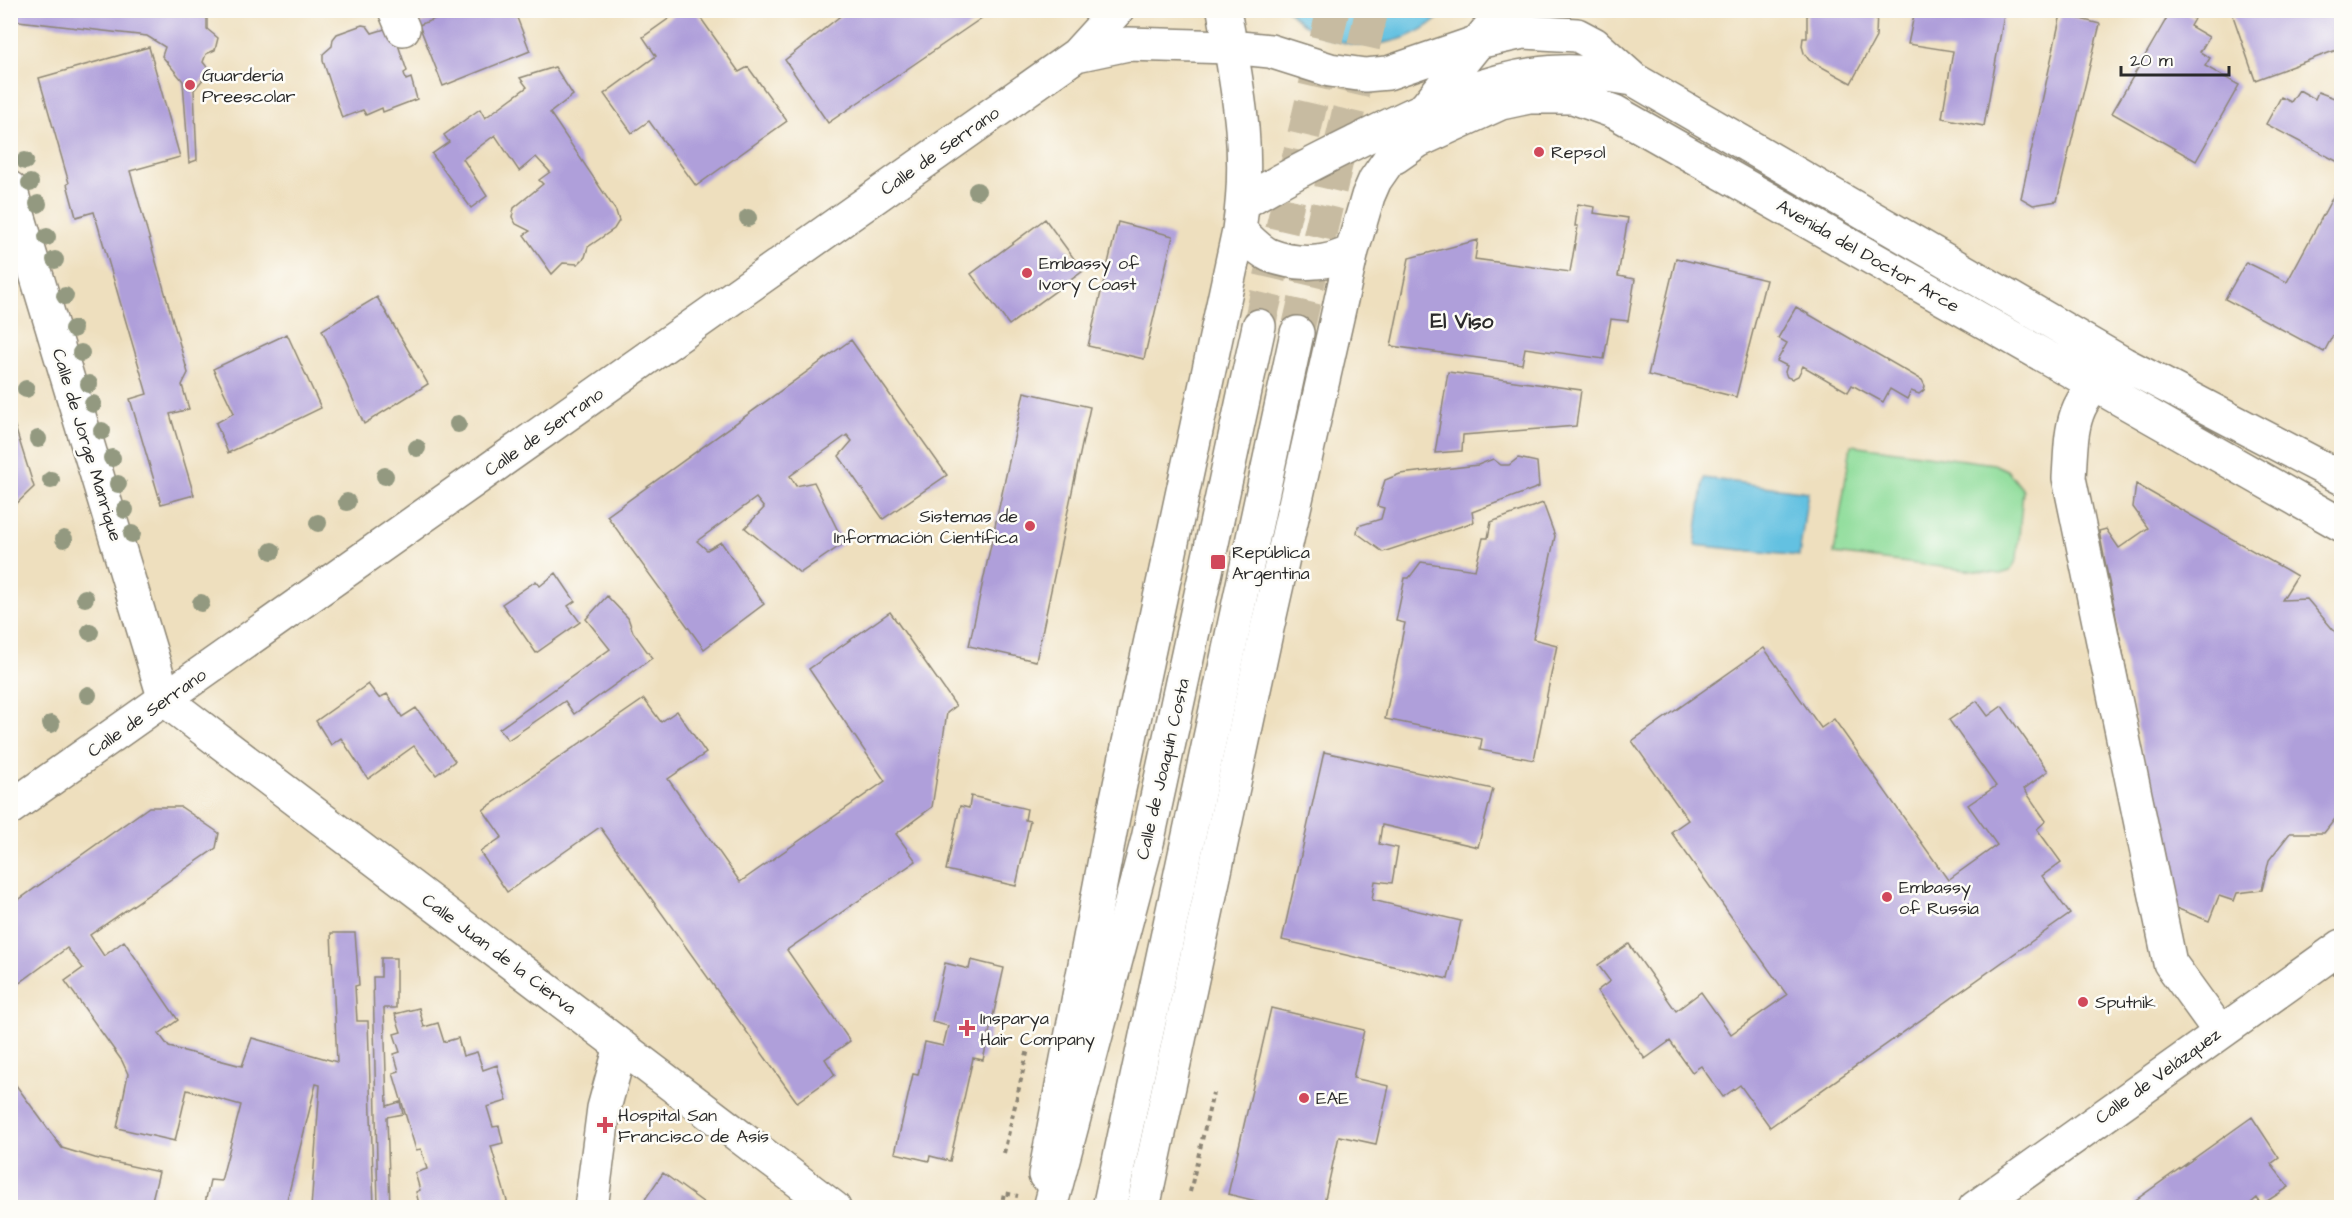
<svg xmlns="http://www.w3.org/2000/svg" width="2352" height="1218" viewBox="0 0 2352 1218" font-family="'Architects Daughter',sans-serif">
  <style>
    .green { fill: #90dd9b; stroke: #5e8463; stroke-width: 1.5 }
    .water { fill: #63c1e1; stroke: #477686; stroke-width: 1.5 }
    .building { fill: #af9fda }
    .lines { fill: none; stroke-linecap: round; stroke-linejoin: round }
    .major-tunnel { stroke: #c7bba1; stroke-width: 33; stroke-dasharray: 33 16; stroke-linecap: butt }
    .minor-casing { stroke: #8c8574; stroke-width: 36 }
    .major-casing { stroke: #8c8574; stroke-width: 36 }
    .path { stroke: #8c8574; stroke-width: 4; stroke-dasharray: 4.5 4.5; stroke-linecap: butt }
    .minor { stroke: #fff; stroke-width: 33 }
    .major { stroke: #fff; stroke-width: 33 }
    .tree { fill: #939980 }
    .poi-dot { fill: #d1495b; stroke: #fdfcf7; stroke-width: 2 }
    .labels { text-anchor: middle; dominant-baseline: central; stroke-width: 5; stroke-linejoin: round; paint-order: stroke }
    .poi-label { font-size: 18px; fill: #2b2b2b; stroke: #fdfcf7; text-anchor: start }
    .street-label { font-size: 18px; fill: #2b2b2b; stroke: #fdfcf7 }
    .quarter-label { font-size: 21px; font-weight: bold; fill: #2b2b2b; stroke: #fdfcf7 }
  </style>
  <rect width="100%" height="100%" fill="#fdfcf7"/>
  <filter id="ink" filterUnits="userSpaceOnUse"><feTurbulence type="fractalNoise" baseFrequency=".0167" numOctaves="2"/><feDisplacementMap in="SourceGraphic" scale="12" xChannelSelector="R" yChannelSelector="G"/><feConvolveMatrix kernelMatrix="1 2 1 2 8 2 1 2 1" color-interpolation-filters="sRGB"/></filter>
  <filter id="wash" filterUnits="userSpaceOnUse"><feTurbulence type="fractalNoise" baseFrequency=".008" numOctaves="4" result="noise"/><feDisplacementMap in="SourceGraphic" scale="24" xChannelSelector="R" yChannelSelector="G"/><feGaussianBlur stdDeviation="1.35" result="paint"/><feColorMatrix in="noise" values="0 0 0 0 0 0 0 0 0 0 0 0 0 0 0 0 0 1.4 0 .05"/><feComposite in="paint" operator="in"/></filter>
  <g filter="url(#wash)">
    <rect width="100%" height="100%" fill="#eedfbe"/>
    <path class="green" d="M1851 445 1994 464 2007 470 2023 490 2017 559 2010 571 2000 574 1834 554Z"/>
    <path class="water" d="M1288 11H1446C1411 47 1352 56 1309 28 1301 24 1295 16 1288 11Z
      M1704 478 1808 492 1799 556 1695 545Z"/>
    <g id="blocks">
      <path class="building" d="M10 10H184L190 17 200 12 207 19V29L218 38 215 50 206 54 203 62 210 71 194 90 197 160 189 163 183 81 162 56 165 47 147 36 10 20Z
        M458 10H514L530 51 443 86 419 25Z
        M681 10H695L739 72 748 67 787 121 696 186 649 121 632 133 604 94 656 56 643 37Z
        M848 10H988L989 13 828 123 785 60Z
        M1807 10H1877L1876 37 1851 83 1809 60 1804 53 1802 46 1803 38H1807Z
        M1915 10H2005L1984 126 1942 118 1953 51 1908 44Z
        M2159 10H2189L2187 14 2194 19 2190 26 2209 37 2200 52 2210 58 2205 66 2239 85 2196 161 2112 113 2168 16Z
        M2231 10H2342V48L2255 80Z
        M2061 14 2100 24 2057 201 2033 205 2021 198Z
        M362 25 367 26 372 33 388 28 395 36 407 71 404 73 406 80 411 78 417 99 383 112 382 108 366 115 363 110 342 118 323 61V54L332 46 333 39 337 34Z
        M149 47 180 157 130 171 188 373 182 385 189 409 170 414 194 495 161 504 130 399 147 394 94 212 76 217 67 184 69 183 39 78Z
        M555 67 573 95 550 113 616 211 619 221 614 229 588 247 585 257 578 264 563 263 552 274 524 235 530 231 516 224 512 217 514 208 543 184 539 180 550 172 536 157 519 171 495 135 463 159 487 196 471 208 432 154 449 142 444 135 480 109 485 118 527 87 520 78Z
        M2299 90 2315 99 2318 92 2334 98 2335 97 2340 98 2342 95V164L2266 124 2281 97 2291 102Z
        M2342 180V318L2324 352 2225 299 2246 262 2287 282Z
        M1578 204 1595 207 1594 213 1628 218 1618 276 1635 279 1628 321 1611 319 1604 359 1525 348 1522 364 1391 346 1409 258 1478 240 1475 259 1570 272 1578 226H1575Z
        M1045 219 1083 271 1009 325 971 274Z
        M1118 222 1173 236 1144 359 1088 346Z
        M1676 258 1766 280 1736 397 1648 375Z
        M377 297 428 384 364 424 322 330Z
        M1796 307 1922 380 1925 386 1924 390 1919 394 1911 391 1907 399 1890 389 1883 402 1852 385 1848 392 1803 366 1798 376 1792 379 1787 377 1785 372 1787 366 1777 361 1787 343 1778 338Z
        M287 334 321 408 228 453 216 423 234 413 213 369Z
        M851 340 947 475 883 519 839 456 852 441 847 435 790 476 796 486 814 482 844 543 800 573 745 528 764 508 756 498 697 541 707 550 721 542 764 604 704 649 607 516Z
        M1448 372 1581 390 1576 426 1463 435 1462 451 1435 453Z
        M1024 392 1090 407 1036 661 969 646Z
        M10 411 34 487 10 510Z
        M1518 458 1537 462 1539 487 1472 512 1474 522 1383 552 1357 533 1358 526 1381 519 1384 508 1377 506 1385 480 1400 474 1478 465 1493 459 1501 465H1509Z
        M2136 484 2297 576 2282 600 2307 599 2336 633H2342V810L2324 833H2290L2269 860 2262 890 2237 893 2234 901 2219 896 2209 921 2173 907 2099 531 2106 529 2119 548 2148 528 2133 507Z
        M1543 503 1555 536 1533 639 1557 645 1534 760 1480 750 1482 739 1385 719 1405 623 1396 621 1405 578H1409L1421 562 1475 570 1483 538H1488L1491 522Z
        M556 573 575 601 568 606 580 622 536 653 502 604 536 581 540 586Z
        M607 596 628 618 633 632 652 658 574 714 565 701 508 740 499 729 610 649 586 619Z
        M890 612 956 706 947 713 932 807 896 834 916 861 787 950 850 1041 825 1059 835 1075 797 1102 600 827 507 892 480 852 502 837 483 810 644 699 661 722 677 711 706 753 668 779 740 882 885 781 809 669Z
        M1764 648 1821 728 1834 719 1948 880 1997 845 1968 805 1996 786 1949 720 1977 701 1988 716 2002 706 2048 771 2024 789 2046 821 2037 829 2061 862 2042 876 2070 914 1770 1127 1740 1085 1723 1097 1701 1066 1692 1072 1670 1041 1645 1059 1597 991 1610 981 1598 965 1629 944 1676 1011 1701 992 1731 1034 1787 995 1671 832 1688 820 1632 741Z
        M368 684 379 698 387 694 402 717 416 708 455 761 436 775 414 746 368 779 341 738 331 745 316 721Z
        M1324 752 1493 789 1478 847 1382 825 1379 844 1398 848 1392 883 1375 881 1372 900 1461 921 1448 979 1282 940Z
        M971 796 1027 809 1025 820 1030 821 1016 886 946 870 960 806 969 808Z
        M149 807H181L219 833 216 848 90 935 104 956 124 941 178 1020 159 1034 169 1047 242 1066 252 1038 337 1062 331 933H355L359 985 355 986 357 1021H368L374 1208H311L320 1085 316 1084 285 1208H204L210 1180 221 1181 241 1105 187 1090 175 1141 117 1128 128 1074 122 1061 65 981 83 968 67 948 10 990V906Z
        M381 958H396V1008H384L387 1106 400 1102 403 1114 387 1117 390 1208H378L373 977H381Z
        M971 960 1004 968 983 1060 973 1058 950 1161 930 1156 929 1161 895 1153 913 1074 918 1075 925 1042 943 1046 948 1026 932 1022 945 963 969 969Z
        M419 1008 424 1027 438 1023 444 1042 458 1038 463 1056 477 1052 483 1070 497 1065 507 1101 487 1107 493 1127 499 1126 503 1143 491 1146 509 1208H420L416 1192 420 1190 415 1173 427 1169 421 1149 416 1150 393 1073 399 1071 394 1054 400 1052 394 1034 401 1032 395 1014Z
        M1271 1008 1364 1030 1353 1078 1389 1086 1376 1144 1339 1136 1323 1208H1284L1228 1194Z
        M10 1077 62 1148 95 1158 159 1172 150 1208H32L14 1203 10 1199Z
        M2252 1117 2279 1158 2271 1164 2289 1187 2261 1205 2257 1198 2245 1208H2138L2133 1202Z
        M663 1173 711 1208H639Z"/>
    </g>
  </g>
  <g filter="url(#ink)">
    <use href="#blocks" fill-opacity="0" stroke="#8c8574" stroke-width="1.5"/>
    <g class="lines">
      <path class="major-tunnel" d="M1259 326 1333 10
        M1297 333 1372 10"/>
      <defs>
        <path id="minor" d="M395 10 403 29
          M1230 47 1270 51 1330 70 1365 75 1388 73 1478 42 1524 32 1577 35 1594 44 1633 79 2124 364 2342 478
          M1395 157 1418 141 1501 103 1529 97H1573L1615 112 2342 525
          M10 188 165 700 834 1208
          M1243 203C1281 179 1320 160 1360 140 1422 109 1490 74 1561 72 1585 71 1609 75 1633 79
          M1239 230C1248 238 1258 250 1269 255 1296 266 1328 265 1352 251
          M2111 373C2069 401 2072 432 2069 478L2170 963 2220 1032
          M1045 1175 1113 817 1239 230C1251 149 1238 90 1224 10
          M591 1208 604 1108 621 1046
          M1143 1208 1266 633 1352 251 1368 196 1375 180 1425 108 1504 10
          M1975 1208 2342 946"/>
        <path id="major" d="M1076 55 1128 44 1230 47
          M10 808 1076 55 1117 10
          M1050 1208 1148 839 1259 326
          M1109 1208 1297 333"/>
      </defs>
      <use href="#minor" class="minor-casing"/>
      <use href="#major" class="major-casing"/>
      <path class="path" d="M1004 1153 1028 1049
        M1190 1192 1213 1093
        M1001 1208 1004 1193 1018 1196"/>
      <use href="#minor" class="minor"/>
      <use href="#major" class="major"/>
    </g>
    <g class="tree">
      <circle cx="25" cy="161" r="9"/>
      <circle cx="30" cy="183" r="9"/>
      <circle cx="977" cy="191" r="9"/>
      <circle cx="38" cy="204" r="9"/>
      <circle cx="748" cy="218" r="9"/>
      <circle cx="47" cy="237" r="9"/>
      <circle cx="55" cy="260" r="9"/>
      <circle cx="65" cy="296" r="9"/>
      <circle cx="73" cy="329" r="9"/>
      <circle cx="81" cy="353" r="9"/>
      <circle cx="89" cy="384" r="9"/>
      <circle cx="26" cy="389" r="9"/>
      <circle cx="93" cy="404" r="9"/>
      <circle cx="458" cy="424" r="9"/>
      <circle cx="102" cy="431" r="9"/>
      <circle cx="38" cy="439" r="9"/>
      <circle cx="417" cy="448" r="9"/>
      <circle cx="112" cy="458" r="9"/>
      <circle cx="385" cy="476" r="9"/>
      <circle cx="51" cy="480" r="9"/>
      <circle cx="118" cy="484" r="9"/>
      <circle cx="347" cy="502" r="9"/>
      <circle cx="125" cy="510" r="9"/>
      <circle cx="318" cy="523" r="9"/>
      <circle cx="132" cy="534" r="9"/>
      <circle cx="64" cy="539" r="9"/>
      <circle cx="272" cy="551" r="9"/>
      <circle cx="85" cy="598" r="9"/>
      <circle cx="201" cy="603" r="9"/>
      <circle cx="90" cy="632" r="9"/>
      <circle cx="88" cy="695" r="9"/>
      <circle cx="51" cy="724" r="9"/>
    </g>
  </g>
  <g class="poi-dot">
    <circle cx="190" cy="85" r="6"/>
    <circle cx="1539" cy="152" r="6"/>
    <circle cx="1027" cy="273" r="6"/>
    <circle cx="1030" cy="526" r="6"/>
    <rect x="1210" y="554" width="16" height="16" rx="3"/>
    <circle cx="1887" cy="897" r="6"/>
    <circle cx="2083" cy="1002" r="6"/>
    <path d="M964 1019h6v6h6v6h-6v6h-6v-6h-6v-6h6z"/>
    <circle cx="1304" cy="1098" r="6"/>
    <path d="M602 1116h6v6h6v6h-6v6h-6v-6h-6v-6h6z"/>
  </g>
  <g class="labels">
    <g class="poi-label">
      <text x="202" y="75">Guardería<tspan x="202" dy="21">Preescolar</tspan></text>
      <text x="1551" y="152">Repsol</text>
      <text x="1039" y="263">Embassy of<tspan x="1039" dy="21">Ivory Coast</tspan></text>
      <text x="1018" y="516" text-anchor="end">Sistemas de<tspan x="1018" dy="21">Información Científica</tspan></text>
      <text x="1232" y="552">República<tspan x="1232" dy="21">Argentina</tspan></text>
      <text x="1899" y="887">Embassy<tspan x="1899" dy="21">of Russia</tspan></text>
      <text x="2095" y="1002">Sputnik</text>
      <text x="980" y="1018">Insparya<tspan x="980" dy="21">Hair Company</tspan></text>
      <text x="1316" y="1098">EAE</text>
      <text x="618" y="1115">Hospital San<tspan x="618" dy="21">Francisco de Asís</tspan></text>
    </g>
    <g class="street-label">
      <text transform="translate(940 151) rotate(-35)">Calle de Serrano</text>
      <text transform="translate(1868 256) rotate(30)">Avenida del Doctor Arce</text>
      <text transform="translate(544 432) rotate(-35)">Calle de Serrano</text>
      <text transform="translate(87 445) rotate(73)">Calle de Jorge Manrique</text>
      <text transform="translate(147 713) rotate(-35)">Calle de Serrano</text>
      <text transform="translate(1163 769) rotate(-77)">Calle de Joaquín Costa</text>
      <text transform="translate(499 954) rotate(37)">Calle Juan de la Cierva</text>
      <text transform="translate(2158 1076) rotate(-36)">Calle de Velázquez</text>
    </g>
    <g class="quarter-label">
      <text x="1462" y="321">El Viso</text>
    </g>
  </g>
  <rect width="2352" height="1218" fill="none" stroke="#fdfcf7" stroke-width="36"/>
  <path d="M2121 66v9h108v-9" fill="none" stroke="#2b2b2b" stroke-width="3"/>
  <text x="2130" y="66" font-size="18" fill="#2b2b2b" stroke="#fdfcf7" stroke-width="4.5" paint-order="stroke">20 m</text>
</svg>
